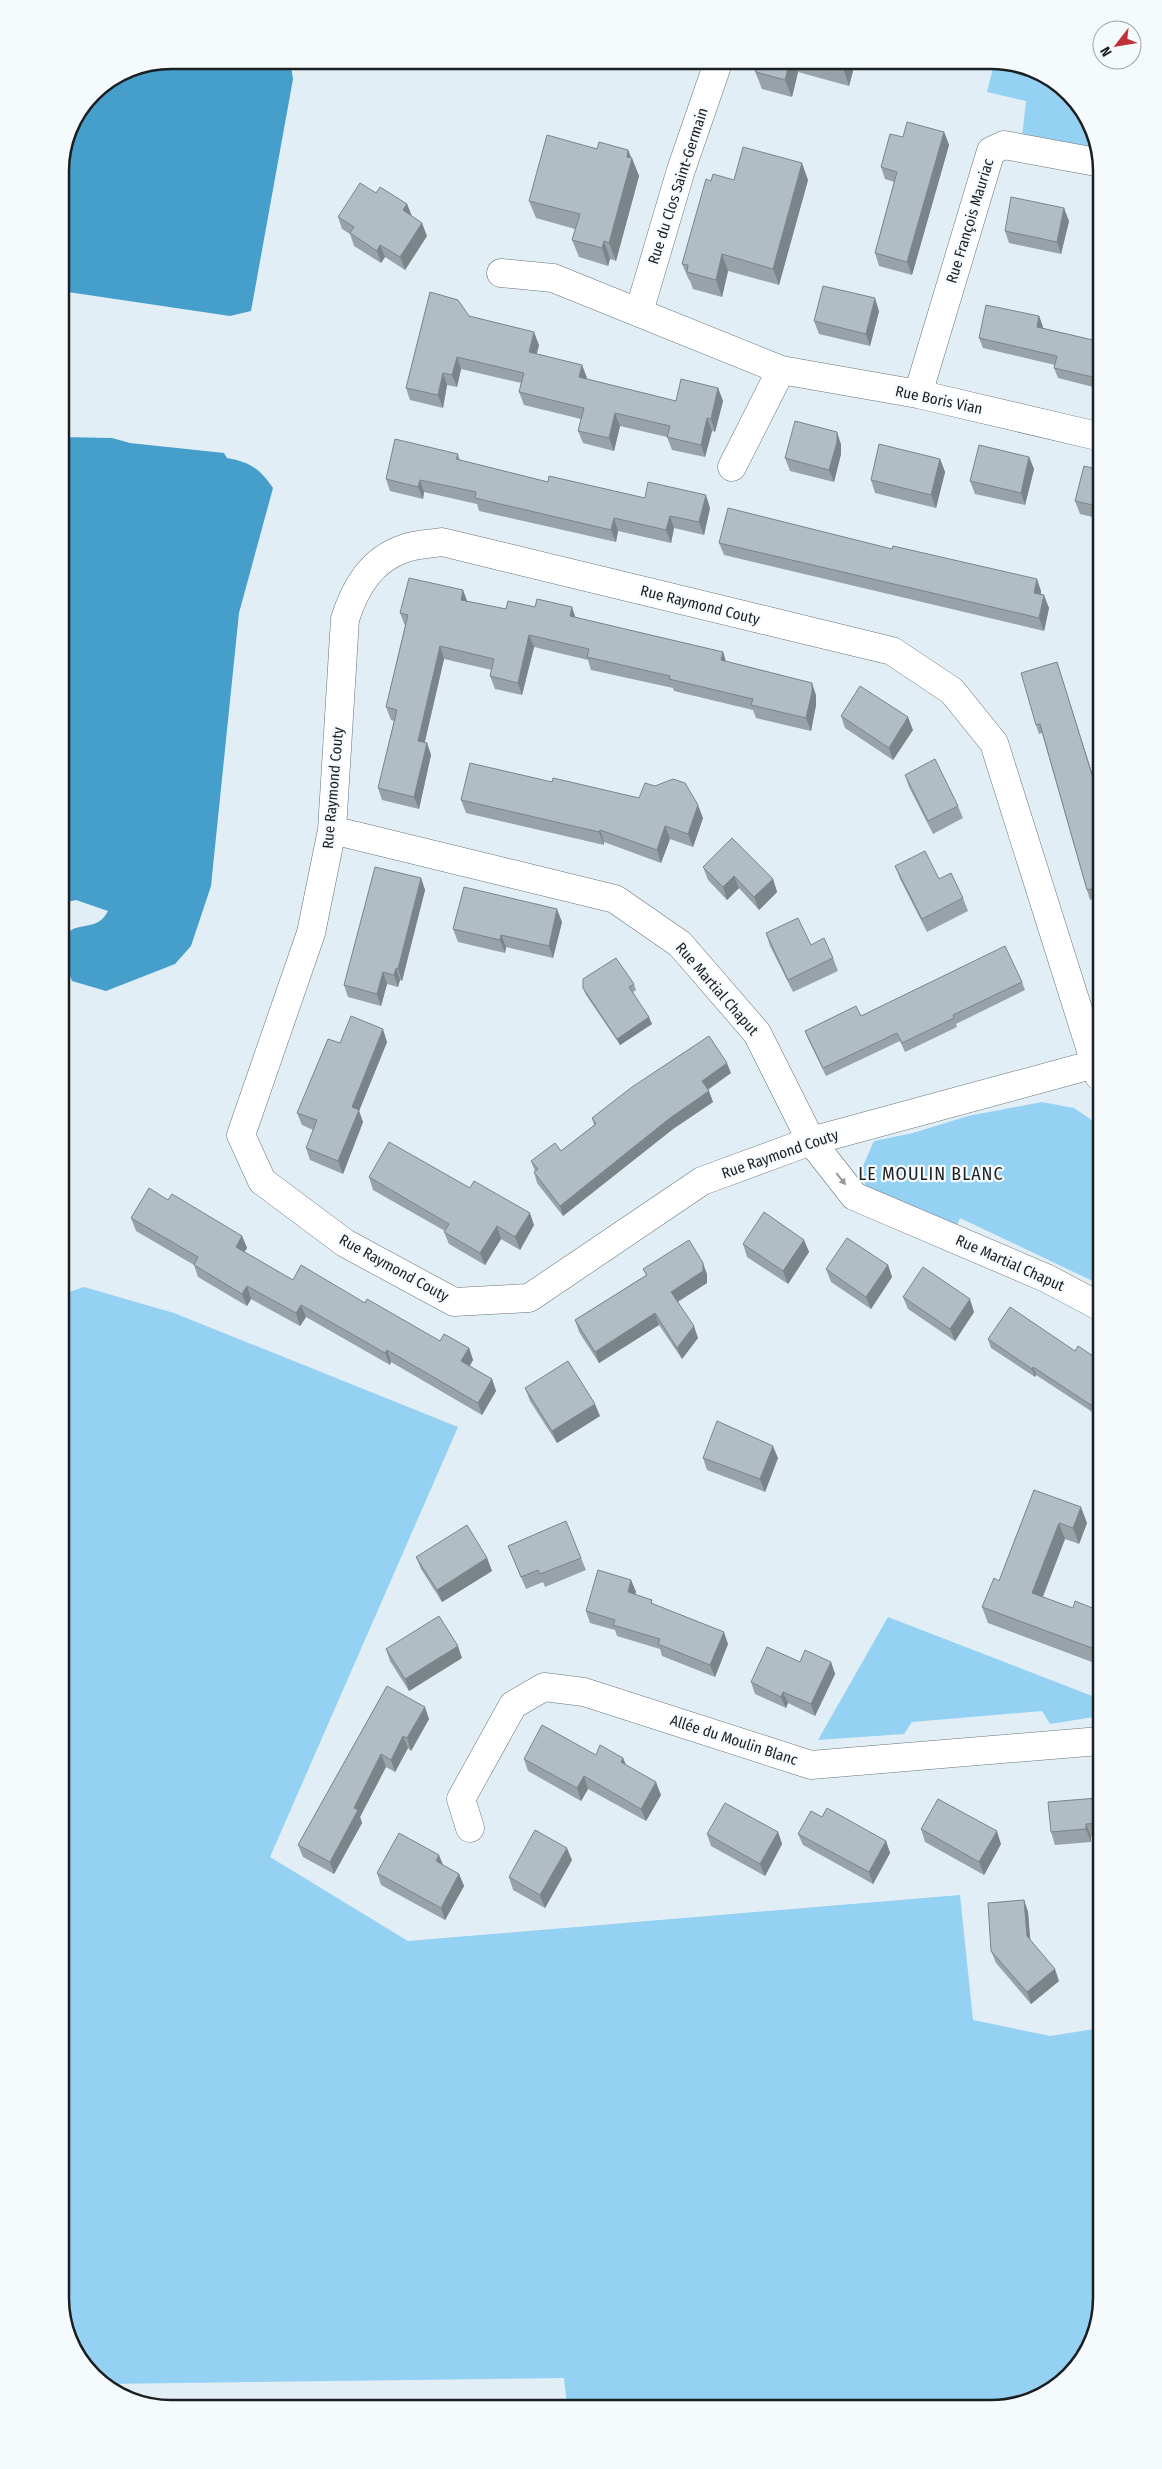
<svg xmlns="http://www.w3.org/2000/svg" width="1162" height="2469" viewBox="0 0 1162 2469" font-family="'Fira Sans Condensed',sans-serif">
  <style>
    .green { fill: #94d1f3 }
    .water { fill: #469ecb }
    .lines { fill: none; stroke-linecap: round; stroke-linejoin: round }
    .minor-casing { stroke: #68747a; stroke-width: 29 }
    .minor { stroke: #fff; stroke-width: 28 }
    .wall { fill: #97a3a9 }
    .shaded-wall { fill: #7b8489 }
    .building { fill: #b0bdc4; stroke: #7b8489 }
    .oneway { fill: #989a9c }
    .labels { text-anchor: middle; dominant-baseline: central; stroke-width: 4.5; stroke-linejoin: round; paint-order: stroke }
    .street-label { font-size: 15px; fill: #1b1f22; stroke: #f5fafd }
    .quarter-label { font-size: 18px; letter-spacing: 1px; fill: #1b1f22; stroke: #f5fafd }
    .rim { fill: none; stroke: #1b1f22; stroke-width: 2.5 }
  </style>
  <rect width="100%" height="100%" fill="#e1eef6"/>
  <path class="green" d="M995 60 1059 83 1096 135V162L1021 147 1026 101 987 92Z
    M1042 1102 1074 1108 1099 1125V1284L960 1218 956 1227 884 1197 865 1186 863 1166 874 1141 913 1133 968 1116Z
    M84 1287 174 1313 458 1427 270 1857 408 1941 960 1895 973 2020 1050 2036 1101 2028 1102 2298 1079 2365 1027 2403 567 2406 564 2378 102 2384 66 2334 63 1294Z
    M888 1617 1100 1699V1716L1050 1724 1042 1711 912 1722 904 1734 818 1740Z"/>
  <path class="water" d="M171 60H290L293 79 251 311 230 316 61 291 60 164 69 128 93 92 129 68Z
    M61 437 112 438 130 443 224 453 227 458C250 462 260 469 273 488L239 613 211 886 191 946 175 964 106 991 72 981 62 955V937C67 934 71 929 76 928 91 924 100 926 108 911L76 900 62 903Z"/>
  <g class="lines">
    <defs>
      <path id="minor" d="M501 273 553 278 781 370
        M639 312 681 170 719 60
        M918 394 991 151 1004 145 1096 162
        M732 467 781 370 918 394 1097 436
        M332 830 615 899 680 944 757 1033 811 1141 854 1196 1046 1278 1099 1306
        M1095 1064 811 1141 702 1181 529 1298 454 1302 345 1243 262 1181 241 1135 311 933 332 830 345 619C355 588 371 560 403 549 415 544 430 544 442 542L892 651 952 691 994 743 1099 1076
        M470 1828 461 1799 513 1705 544 1687 584 1692 811 1765 1100 1741"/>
    </defs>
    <use href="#minor" class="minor-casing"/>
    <use href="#minor" class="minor"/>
  </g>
  <path class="wall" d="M656 60H673L672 64Z
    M753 60H856L849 86 798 72 792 97 762 89 752 64Z
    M944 132 949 145 912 275 879 266 875 253 894 182 885 179 881 167 903 137Z
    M597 149 628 150 639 176 616 261 610 259 608 266 579 257 572 240 575 229 536 218 529 201Z
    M734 180H808L779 285 728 271 722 297 693 289 690 281 689 280 682 264 711 181Z
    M376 193 407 204 412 216 427 236 405 270 385 257 381 263 354 246 350 234 342 229 338 217Z
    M1069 221 1061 254 1009 243 1005 231Z
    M879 311 870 346 819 334 814 321Z
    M469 316 539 345 536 354 582 365 587 379 676 401 718 388 723 401 715 432 712 431 705 457 672 450 667 437 620 426 614 451 583 443 578 431 581 419 524 405 519 392 521 383 461 369 457 387 447 385 443 408 410 400 406 388Z
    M1039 316 1043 327V328L1097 341V388L1058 378 1054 368 1055 365 983 348 979 338Z
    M841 444V454L834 482 790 471 785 458Z
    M458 454 460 460 548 482 645 498 710 508 704 535 674 528 671 543 618 531 616 542 479 511 477 504 424 492 423 499 390 491 386 479Z
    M1029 457 1034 469 1025 505 975 494 970 481Z
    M940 459 945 472 936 508 875 493 871 480Z
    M1097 469V518L1080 514 1075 501Z
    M719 543 1041 591V594L1049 608 1044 631 724 555Z
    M467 601 506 609 576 618 723 652 726 662 816 695V705L811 731 756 718 753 710 674 691 673 688 591 670 588 660 534 647 522 695 495 689 490 676 492 670 444 659 425 742 427 743 431 755 419 809 382 800 378 788 394 721 391 720 386 707 405 626 400 613Z
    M1060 672 1098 792V897L1090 900 1087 890 1042 733 1039 734 1036 725Z
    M841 716 913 730 893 760 845 728Z
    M905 775 958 806 963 818 933 834 909 787Z
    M461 800 703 818 693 847 670 839 661 863 604 842V845L466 813Z
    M895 866 939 879 963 898 968 911 927 932 900 879Z
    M703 867 773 879 777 892 759 910 739 888 727 900 708 880Z
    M421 878 425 890 402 981 400 980 398 987 387 984 381 1006 348 997 344 985Z
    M562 922 553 958 506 947 505 953 458 942 453 929Z
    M766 933 811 945 833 958 838 971 793 992 770 946Z
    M1022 982 1025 990 956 1024 957 1027 905 1052 900 1041 826 1076 808 1039 805 1031 861 1016Z
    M634 984 636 990 633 992 652 1024 620 1045 586 995 583 988Z
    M387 1042 359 1111 363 1122 343 1174 310 1160 306 1148 313 1130 302 1125 297 1113 340 1043Z
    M731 1073 708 1090 713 1102 673 1129 563 1216 537 1183 534 1172 535 1171 531 1161 561 1151 594 1125 592 1118Z
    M369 1177 534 1225 520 1250 501 1239 485 1265 449 1244 444 1232 445 1231 373 1190Z
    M168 1200 242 1236 247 1248 244 1252 293 1280 365 1303 440 1341 469 1348 473 1360 470 1366 492 1379 496 1391 482 1415 391 1362 390 1365 306 1317 300 1326 251 1299 247 1306 198 1277 194 1265 136 1231 131 1218Z
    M804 1240 809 1252 788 1284 747 1257 743 1244Z
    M888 1265 892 1277 871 1309 831 1282 826 1269Z
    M643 1269 707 1274V1283L678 1302 698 1338 682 1359 659 1325 599 1363 579 1332 575 1320 646 1275Z
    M903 1297 974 1312 955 1341 908 1309Z
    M988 1339 1075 1351 1099 1360 1100 1417 1036 1375 1035 1377 991 1348Z
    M525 1388 600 1416 557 1443 530 1401Z
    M703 1458H778L765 1492 707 1470Z
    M1034 1490 1087 1523 1079 1544 1065 1539 1043 1597 1073 1608 1100 1611V1665L988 1623 982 1607 999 1581Z
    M508 1546 581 1558 586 1570 545 1587 543 1582 526 1589Z
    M416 1557 487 1558 492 1571 442 1602 421 1569Z
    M631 1580 636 1592 635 1594 728 1644 715 1677 662 1656 660 1649 617 1636 615 1630 590 1623 586 1611Z
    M386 1649 462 1658 409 1691 390 1661Z
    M800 1662H831L835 1674 815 1716 788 1703 786 1708 755 1694 751 1682Z
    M387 1686 429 1719 411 1751 408 1748 395 1772 386 1767 360 1817 362 1823 334 1874 303 1857 298 1845Z
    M596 1755 623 1758 626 1765 661 1795 646 1821 588 1789 581 1801 528 1771 524 1759Z
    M1101 1806V1836H1091V1842L1055 1845 1051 1832Z
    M822 1817 886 1841 890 1853 873 1884 803 1845 798 1834Z
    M921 1829 1001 1844 984 1875 925 1842Z
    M778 1832 782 1844 765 1876 711 1846 707 1834Z
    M572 1860 545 1908 513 1890 509 1877Z
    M443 1865 459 1874 464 1886 445 1920 381 1885 377 1873Z
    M1024 1900 1028 1912 1030 1940 1059 1981 1031 2004 996 1963 991 1951Z"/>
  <path class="shaded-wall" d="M790 60H794L798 72 792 97 785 80Z
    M845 60H856L849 86 843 68Z
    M944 132 949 145 912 275 907 262Z
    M628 150 632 160V158L639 176 616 261 609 243Z
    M802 163 808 180 779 285 773 269Z
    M407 204 412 217 403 210Z
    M1064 208 1069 221 1061 254 1057 242Z
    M422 223 427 236 405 270 400 257Z
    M604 241 610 259 608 266 602 248Z
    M380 245 385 257 381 263 377 251Z
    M722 254 728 271 722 297 716 280Z
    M875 298 879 311 870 346 866 334Z
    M1039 316 1043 327 1041 337 1037 327Z
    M534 332 539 345 534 365 529 352Z
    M457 357 461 369 457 387 452 375Z
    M582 365 587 378 584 389 579 377Z
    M443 373 447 385 443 408 438 395Z
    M718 388 723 401 715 432 711 419Z
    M615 413 620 426 614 451 609 438Z
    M707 418 712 431 705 457 701 445Z
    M837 432 841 444V454L834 482 829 470Z
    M1029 457 1034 469 1025 505 1021 493Z
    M940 459 945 472 936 508 931 495Z
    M420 480 424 492 423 499 418 487Z
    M706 495 710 508 704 535 699 522Z
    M670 516 674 528 671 543 666 530Z
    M614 518 618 531 616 542 611 530Z
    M1037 579 1041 591 1039 605 1034 593Z
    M463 590 468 603 461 600Z
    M1044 595 1049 608 1044 631 1039 618Z
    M572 607 576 619 570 616Z
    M529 635 534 647 522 695 518 683Z
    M440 646 444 659 422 753 418 741Z
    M723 652 727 665 721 660Z
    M1057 662 1098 792V794Z
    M812 683 816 695V705L811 731 806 718Z
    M908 717 913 730 893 760 889 748Z
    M427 743 431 755 419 809 414 797Z
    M698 805 703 818 693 847 688 834Z
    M665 826 670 839 661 863 657 850Z
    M600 830 604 842V845L599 832Z
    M734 876 739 888 727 900 723 887Z
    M421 878 425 890 402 981 398 969Z
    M773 879 777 892 759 910 754 897Z
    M557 909 562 922 553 958 549 946Z
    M501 935 506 947 505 953 500 940Z
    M396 968 400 980 398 987 394 975Z
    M383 972 387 984 381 1006 377 994Z
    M649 1017 652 1024 620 1045 617 1039Z
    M383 1029 387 1042 359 1111 363 1122 343 1174 338 1161 352 1107Z
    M727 1063 731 1073 705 1091 702 1081Z
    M709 1091 713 1102 673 1129 563 1216 560 1206 670 1118Z
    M530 1213 534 1225 520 1250 515 1237Z
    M497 1226 501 1239 485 1265 480 1253Z
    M242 1236 247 1248 240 1259 236 1247Z
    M804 1240 809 1252 788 1284 783 1271Z
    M703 1263 707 1274V1283L675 1303 671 1292Z
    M888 1265 892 1277 871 1309 866 1297Z
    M247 1286 251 1299 247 1306 242 1294Z
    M970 1299 974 1312 955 1341 950 1329Z
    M301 1305 306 1317 300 1326 296 1313Z
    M655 1313 659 1325 599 1363 595 1352Z
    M694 1326 698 1338 682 1359 677 1348Z
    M469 1348 473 1360 465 1373 461 1361Z
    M387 1350 391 1362 390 1365 385 1353Z
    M1033 1367 1036 1375 1035 1377 1032 1369Z
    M492 1379 496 1391 482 1415 478 1403Z
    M595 1404 600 1416 557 1443 552 1431Z
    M773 1446 778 1458 765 1492 760 1479Z
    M1081 1507 1087 1523 1079 1544 1073 1528Z
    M1059 1523 1065 1539 1038 1608 1032 1593Z
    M487 1558 492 1571 442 1602 437 1590Z
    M631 1580 636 1592 632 1604 628 1592Z
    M724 1632 728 1644 715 1677 710 1665Z
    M458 1646 462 1658 409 1691 405 1679Z
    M831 1662 835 1674 815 1716 811 1704Z
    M783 1692 788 1703 786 1708 781 1697Z
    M425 1707 429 1719 411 1751 407 1738Z
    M403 1736 408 1748 395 1772 391 1760Z
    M381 1754 386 1767 360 1817 362 1823 334 1874 330 1862 354 1808Z
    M623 1758 628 1770 621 1762Z
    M584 1776 588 1789 581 1801 577 1788Z
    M656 1782 661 1795 646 1821 641 1809Z
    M1098 1798 1101 1806V1826L1100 1823Z
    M1086 1824 1091 1836V1842L1086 1829Z
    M997 1831 1001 1844 984 1875 979 1862Z
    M778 1832 782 1844 765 1876 760 1864Z
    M886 1841 890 1853 873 1884 869 1872Z
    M567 1848 572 1860 545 1908 540 1895Z
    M439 1855 444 1867 436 1861Z
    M459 1874 464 1886 445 1920 441 1908Z
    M1024 1900 1028 1912 1031 1948 1027 1936Z
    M1055 1969 1059 1981 1031 2004 1027 1992Z"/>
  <path class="building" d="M753 60H790L785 80 756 72 758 65 752 64Z
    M813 60H845L843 68Z
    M907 122 944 132 907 262 875 253 897 172 881 167 890 134 903 137Z
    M547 135 597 149 599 142 628 150 627 157 632 158 609 243 604 241 602 248 572 240 580 214 529 201Z
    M743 147 802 163 773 269 722 254 716 280 687 272 688 265 682 264 706 179 711 181 713 174 734 180Z
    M360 183 376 193 380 187 407 204 403 210 422 223 400 257 380 245 377 251 350 233 354 227 338 217Z
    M1011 197 1064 208 1057 242 1005 231Z
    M823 286 875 298 866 334 814 321Z
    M430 292 458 300 469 316 534 332 529 352 582 365 579 377 676 401 681 379 718 388 711 419 707 418 701 445 667 437 670 426 615 413 609 438 578 431 584 408 519 392 524 373 457 357 452 375 443 373 438 395 406 388Z
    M986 305 1039 316 1037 327 1097 341V378L1054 368 1057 356 979 338Z
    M795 421 837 432V442L829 470 785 458Z
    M395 439 458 454 456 459 548 482 549 476 645 498 648 482 706 495 699 522 670 516 666 530 614 518 611 530 475 498 476 492 420 480 418 487 386 479Z
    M879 444 940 459 931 495 871 480Z
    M979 445 1029 457 1021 493 970 481Z
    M1084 466 1097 469V506L1075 501Z
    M728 508 892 549 893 546 1037 579 1034 593 1044 595 1039 618 719 543Z
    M409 578 463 590 461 600 506 609 508 601 535 607 537 599 572 607 570 616 723 652 721 660 812 683V692L806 718 751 705 753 699 669 679 670 676 587 657 589 649 529 635 518 683 490 676 494 659 440 646 418 741 427 743 414 797 378 788 397 710 386 707 408 615 400 613Z
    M1057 662 1098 794V895L1096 888 1087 890 1040 724 1036 725 1021 673Z
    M860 686 908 717 889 748 841 716Z
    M935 759 958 806 928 821 905 775Z
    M470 763 552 782 553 778 639 798 645 783 655 786 673 779 685 783 698 805 688 834 665 826 657 850 600 830 599 832 461 800Z
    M732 838 773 879 754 897 734 876 723 887 703 867Z
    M925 851 939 879 951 873 963 898 922 919 895 866Z
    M375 867 421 878 398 969 396 968 394 975 383 972 377 994 344 985Z
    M464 887 557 909 549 946 501 935 500 940 453 929Z
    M798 918 811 945 824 938 833 958 788 980 766 933Z
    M1005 946 1022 982 953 1015 954 1018 902 1043 897 1033 823 1068 805 1031 856 1006 861 1016Z
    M616 958 634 984 629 987 649 1017 617 1039 583 988V979Z
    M351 1016 383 1029 352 1107 359 1110 338 1161 306 1148 317 1120 297 1113 328 1039 340 1043Z
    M709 1036 727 1063 702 1081 709 1091 670 1118 560 1206 534 1172 538 1169 531 1161 555 1143 561 1151 596 1124 592 1118 632 1087Z
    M389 1142 470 1188 474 1181 530 1213 515 1237 497 1226 480 1253 444 1232 449 1224 369 1177Z
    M149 1188 168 1200 172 1194 242 1236 236 1247 293 1280 301 1265 365 1303 367 1299 440 1341 444 1334 469 1348 461 1361 492 1379 478 1403 387 1350 385 1353 301 1305 296 1313 247 1286 242 1294 194 1265 198 1257 131 1218Z
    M764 1212 804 1240 783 1271 743 1244Z
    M847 1238 888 1265 866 1297 826 1269Z
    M689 1240 703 1263V1271L671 1292 694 1326 677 1348 655 1313 595 1352 575 1320 647 1275 643 1269Z
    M923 1267 970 1299 950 1329 903 1297Z
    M1010 1307 1075 1351 1078 1346 1099 1360 1100 1411 1033 1367 1032 1369 988 1339Z
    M568 1361 595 1404 552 1431 525 1388Z
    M717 1421 773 1446 760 1479 703 1458Z
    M1034 1490 1081 1507 1073 1528 1059 1523 1032 1593 1073 1608 1075 1601 1100 1611V1651L982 1607 994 1578 999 1581Z
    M566 1521 581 1558 540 1574 538 1570 521 1577 508 1546Z
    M467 1525 487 1558 437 1590 416 1557Z
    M598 1570 631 1580 628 1592 652 1600 651 1603 724 1632 710 1665 658 1644 660 1639 613 1625 615 1620 586 1611Z
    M439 1616 458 1646 405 1679 386 1649Z
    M767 1647 800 1662 805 1650 831 1662 811 1704 783 1692 781 1697 751 1682Z
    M387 1686 425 1707 407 1738 403 1736 391 1760 381 1754 354 1808 358 1810 330 1862 298 1845Z
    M542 1725 596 1755 600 1745 623 1758 621 1762 656 1782 641 1809 584 1776 577 1788 524 1759Z
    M1098 1798 1100 1823 1086 1824V1829L1051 1832 1048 1802Z
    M938 1799 997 1831 979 1862 921 1829Z
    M725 1803 778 1832 760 1864 707 1834Z
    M827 1808 886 1841 869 1872 798 1834 811 1811 822 1817Z
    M535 1830 567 1848 540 1895 509 1877Z
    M399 1833 439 1855 436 1861 459 1874 441 1908 377 1873Z
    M1024 1900 1027 1936 1055 1969 1027 1992 991 1951 988 1903Z
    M150 2400 166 2409H164L148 2403Z"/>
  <defs><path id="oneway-solid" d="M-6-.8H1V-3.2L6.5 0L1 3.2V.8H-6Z" transform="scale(1.25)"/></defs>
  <use class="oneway" href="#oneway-solid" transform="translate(841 1179) rotate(51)"/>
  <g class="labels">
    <g class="street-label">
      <text transform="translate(678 186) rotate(-72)">Rue du Clos Saint-Germain</text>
      <text transform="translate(970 221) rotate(-73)">Rue François Mauriac</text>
      <text transform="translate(939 400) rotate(12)">Rue Boris Vian</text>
      <text transform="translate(700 605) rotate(14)">Rue Raymond Couty</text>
      <text transform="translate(333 788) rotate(-85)">Rue Raymond Couty</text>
      <text transform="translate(717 989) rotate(49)">Rue Martial Chaput</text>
      <text transform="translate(780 1154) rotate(-19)">Rue Raymond Couty</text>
      <text transform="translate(1010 1263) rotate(24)">Rue Martial Chaput</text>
      <text transform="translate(394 1268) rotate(29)">Rue Raymond Couty</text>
      <text transform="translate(734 1740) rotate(18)">Allée du Moulin Blanc</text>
    </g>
    <g class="quarter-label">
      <text x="931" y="1174">LE MOULIN BLANC</text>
    </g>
  </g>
  <path d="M0 0H1162V2469H0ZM171 69H991A102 102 0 0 1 1093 171V2298A102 102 0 0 1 991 2400H171A102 102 0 0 1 69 2298V171A102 102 0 0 1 171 69Z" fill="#f5fafd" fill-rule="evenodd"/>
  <path class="rim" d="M171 69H991A102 102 0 0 1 1093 171V2298A102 102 0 0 1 991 2400H171A102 102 0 0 1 69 2298V171A102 102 0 0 1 171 69Z"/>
  <g transform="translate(1117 45) rotate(239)"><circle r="24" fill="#f5fafd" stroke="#9ea2a5"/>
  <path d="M0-4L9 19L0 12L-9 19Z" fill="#c13137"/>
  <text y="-8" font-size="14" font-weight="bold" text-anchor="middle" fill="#1b1f22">N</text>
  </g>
</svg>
